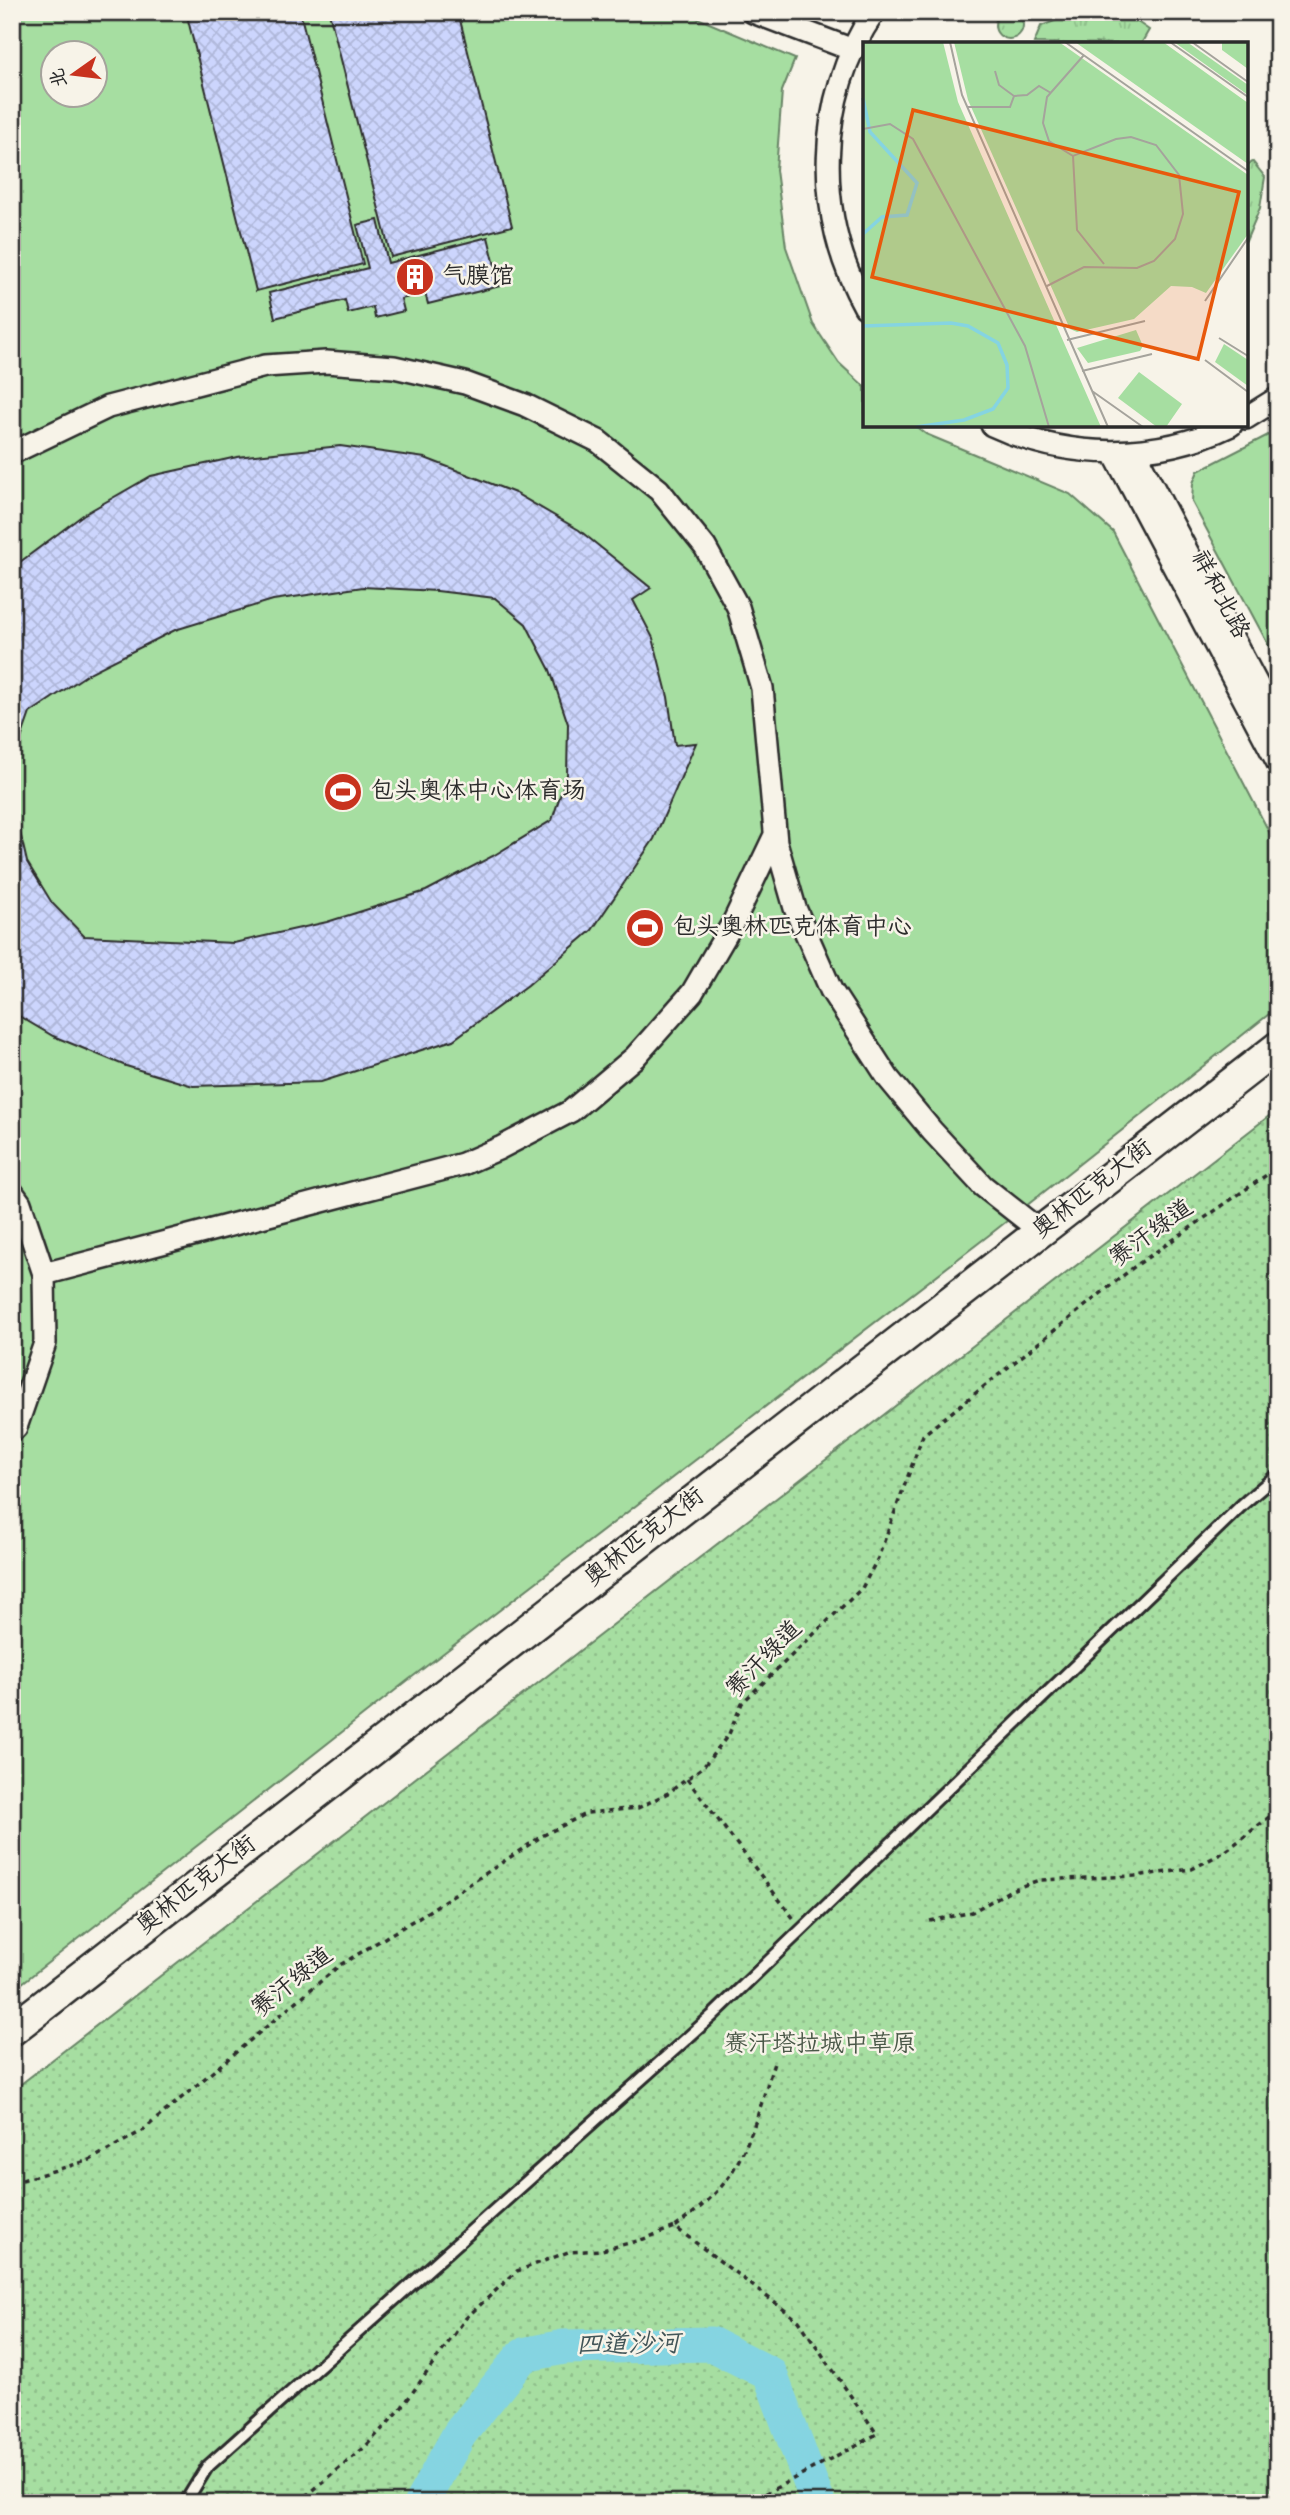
<svg xmlns="http://www.w3.org/2000/svg" width="1290" height="2515" viewBox="0 0 1290 2515" font-family="'Indie Flower','LXGW WenKai TC',sans-serif">
  <style>
    .grass { fill: url(#grass-tufts); stroke: #688466; stroke-width: 2 }
    .park { fill: url(#park-dots); stroke: #688466; stroke-width: 2 }
    .garden { fill: #a6dea1; stroke: #688466; stroke-width: 2; fill-rule: evenodd }
    .lines { fill: none; stroke-linecap: round; stroke-linejoin: round }
    .river { stroke: #85d4e1; stroke-width: 35 }
    .building { fill: url(#building-cross-hatch); stroke: #2b2b2b; stroke-width: 2 }
    .lane-casing { stroke: #2b2b2b; stroke-width: 16 }
    .street-casing { stroke: #2b2b2b; stroke-width: 26 }
    .secondary-casing { stroke: #2b2b2b; stroke-width: 35 }
    .path { stroke: #2b2b2b; stroke-width: 3.5; stroke-dasharray: 5 5; stroke-linecap: butt }
    .lane { stroke: #f7f3e8; stroke-width: 10 }
    .street { stroke: #f7f3e8; stroke-width: 21 }
    .secondary { stroke: #f7f3e8; stroke-width: 30 }
    .labels { text-anchor: middle; dominant-baseline: central; stroke-width: 5; stroke-linejoin: round; paint-order: stroke }
    .poi-label { font-size: 24px; fill: #2b2b2b; stroke: #f7f3e8; text-anchor: start }
    .street-label { font-size: 24px; fill: #2b2b2b; stroke: #f7f3e8 }
    .park-label { font-size: 24px; fill: #4a5848; stroke: #f7f3e8 }
    .water-label { font-size: 26px; font-style: italic; fill: #425558; stroke: #f7f3e8 }
    .inset-river { fill: none; stroke: #85d4e1; stroke-width: 3.5 }
    .inset-road { fill: none; stroke: #a5a39c; stroke-width: 2 }
    .view { fill: #e8590c; fill-opacity: 0.15; stroke: #e8590c; stroke-width: 3.5 }
    .inset-edge { fill: none; stroke: #2b2b2b; stroke-width: 3.5 }
  </style>
  <defs>
    <pattern id="grass-tufts" width="24" height="20" patternUnits="userSpaceOnUse" patternTransform="scale(1.75)"><rect width="24" height="20" fill="#a6dea1"/><path d="M3 7l-1-3M5 7V3M7 7l1-3M15 17l-1-3M17 17v-4M19 17l1-3" fill="none" stroke="#8fbf8b"/></pattern>
    <pattern id="park-dots" width="8" height="8" patternUnits="userSpaceOnUse" patternTransform="scale(1.75)"><rect width="8" height="8" fill="#a6dea1"/><path d="M2 2h.1M6 6h.1" fill="none" stroke="#8fbf8b" stroke-width="1.8" stroke-linecap="round"/></pattern>
    <pattern id="building-cross-hatch" width="8" height="8" patternUnits="userSpaceOnUse" patternTransform="scale(1.75)"><rect width="8" height="8" fill="#ccd5fd"/><path d="M0 0l8 8M0 8l8-8" fill="none" stroke="#afb7d9"/></pattern>
  </defs>
  <rect width="100%" height="100%" fill="#f7f3e8"/>
  <filter id="ink" filterUnits="userSpaceOnUse"><feTurbulence type="fractalNoise" baseFrequency=".0143" numOctaves="2"/><feDisplacementMap in="SourceGraphic" scale="14" xChannelSelector="R" yChannelSelector="G"/><feConvolveMatrix kernelMatrix="1 2 1 2 8 2 1 2 1" color-interpolation-filters="sRGB"/></filter>
  <g filter="url(#ink)">
    <path class="grass" d="M995 25a14 14 0 1 1 28 0a14 14 0 1 1-28 0Z
      M1079 12H1123L1149 30 1141 44 1034 43 1041 26Z
      M1253 162 1265 177 1260 208 1246 241V165Z"/>
    <path class="park" d="M1278 1109V2503H12V2091Z"/>
    <path class="garden" d="M12 12H683L795 59 782 91 776 170 786 247 813 324 839 363 865 387V425H914L926 434 1070 494 1113 532 1278 849V1007L993 1232 407 1681 12 1991ZM52 52H94V94H52Z
      M1278 430V663L1192 502 1193 483 1198 471Z"/>
    <g class="lines">
      <path class="river" d="M421 2503 460 2433 523 2355 564 2347 711 2344 770 2374 818 2503"/>
    </g>
    <path class="building" d="M186 12H300L363 264 256 291Z
      M329 12H458L512 226 391 257Z
      M378 220 388 263 488 237 500 286 428 304 425 293 401 299 404 311 375 318 373 307 348 313 345 300 275 318 269 293 368 268 357 225Z
      M340 446 425 458 515 493 579 530 651 588 633 600 653 638 668 697 675 745 696 743 654 839 592 930 528 985 453 1040 321 1082 193 1086 126 1066 53 1036 12 1012V798L27 862 52 903 84 936 234 943 327 922 426 891 493 856 552 820 567 775 568 724 550 670 526 624 495 598 437 591 363 587 273 600 175 630 91 672 30 713 16 753 12 793V568L83 515 151 476 237 457Z"/>
    <g class="lines">
      <defs>
        <path id="lane" d="M185 2503 207 2467 712 2016 1243 1504 1278 1474"/>
        <path id="street" d="M753 12 853 50
          M865 307C814 217 815 99 874 12
          M1246 418 1278 398
          M992 425C1067 460 1156 461 1231 425
          M1134 451 1278 724
          M1113 452 1278 763
          M12 453 108 407 265 366 326 362 394 367 465 383 525 405 598 441 659 490 705 547 738 607 762 688 776 842 795 908 831 990 888 1078 932 1131 983 1186 1040 1231
          M12 1192 20 1203 44 1274 45 1343 16 1427 12 1431
          M44 1274 463 1164 500 1148 571 1111 635 1057 692 993 734 921 775 835"/>
        <path id="secondary" d="M12 2030 1278 1047"/>
      </defs>
      <use href="#lane" class="lane-casing"/>
      <use href="#street" class="street-casing"/>
      <use href="#secondary" class="secondary-casing"/>
      <path class="path" d="M687 1779 794 1919
        M930 1921 972 1912 1011 1890 1039 1880 1135 1876 1192 1869 1226 1851 1278 1810
        M12 2183 90 2160 142 2131 340 1965 429 1911 542 1836 587 1813 638 1808 668 1793 704 1766 729 1734 742 1703 862 1588 878 1558 923 1435 1134 1267 1278 1167
        M298 2503 365 2447 400 2410 466 2318 517 2271 568 2252 602 2250 641 2240 675 2227
        M748 2503 877 2434 799 2321 675 2227C695 2212 716 2196 730 2175 752 2142 762 2100 774 2063"/>
      <use href="#lane" class="lane"/>
      <use href="#street" class="street"/>
      <use href="#secondary" class="secondary"/>
    </g>
  </g>
  <defs>
    <symbol id="building-disc" viewBox="-11 -11 22 22"><circle r="9.5" fill="#c8321e" stroke="#f7f3e8"/><path d="M-4-6H4V6H1V3H-1V6H-4ZM-2.5-4.3h1.7v1.8h-1.7ZM.8-4.3h1.7v1.8H.8ZM-2.5-1h1.7V.8h-1.7ZM.8-1h1.7V.8H.8Z" fill="#fff"/></symbol>
    <symbol id="stadium-disc" viewBox="-11 -11 22 22"><circle r="9.5" fill="#c8321e" stroke="#f7f3e8"/><path d="M0-5a6.5 5 0 1 0 0 10a6.5 5 0 1 0 0-10ZM-3.5-1.8h7v3.6h-7Z" fill="#fff"/></symbol>
  </defs>
  <g fill-rule="evenodd">
    <use href="#building-disc" x="393" y="255" width="44" height="44"/>
    <use href="#stadium-disc" x="321" y="770" width="44" height="44"/>
    <use href="#stadium-disc" x="623" y="906" width="44" height="44"/>
  </g>
  <g class="labels">
    <g class="poi-label">
      <text x="442" y="277">气膜馆</text>
      <text x="370" y="792">包头奥体中心体育场</text>
      <text x="672" y="928">包头奥林匹克体育中心</text>
    </g>
    <g class="street-label">
      <text transform="translate(1219 595) rotate(62)">祥和北路</text>
      <text transform="translate(1093 1190) rotate(-38)">奥林匹克大街</text>
      <text transform="translate(1152 1234) rotate(-36)">赛汗绿道</text>
      <text transform="translate(645 1538) rotate(-38)">奥林匹克大街</text>
      <text transform="translate(765 1660) rotate(-46)">赛汗绿道</text>
      <text transform="translate(197 1886) rotate(-38)">奥林匹克大街</text>
      <text transform="translate(293 1983) rotate(-39)">赛汗绿道</text>
    </g>
    <g class="park-label">
      <text x="820" y="2045">赛汗塔拉城中草原</text>
    </g>
    <g class="water-label">
      <text transform="translate(628 2346) rotate(-1)">四道沙河</text>
    </g>
  </g>
  <g transform="translate(863 42)">
    <rect width="385" height="385" fill="#f7f3e8"/>
    <path d="M311 0H324L385 43V53Z" fill="#a6dea1"/>
    <path d="M0 0H80L95 60 238 385H0ZM212 0H300L385 61V122ZM359 0H385V27L359 8Z" fill="#a6dea1"/>
    <path d="M91 0H196L385 133V192L343 251 329 245 308 244 271 277 214 290 207 287 105 58ZM273 288 280 304 277 309 225 321 214 306ZM361 302 385 318V344L352 320ZM276 330 319 362 303 385H294L255 356Z" fill="#a6dea1"/>
    <path class="inset-river" d="M0 56 7 90 54 141 44 173 19 175 0 192M0 284 88 281 105 284 135 301 144 323 145 346 130 367 101 378 53 385"/>
    <path class="inset-road" d="M87 0 99 53 245 385M202 0 385 129M307 0 385 55M329 0 385 40M151 54 164 53 176 44 188 51M105 65H147L151 54 136 43 132 29M0 87 27 82 50 97 162 304 186 385M210 114 214 188 241 222M184 244 221 225 274 226 291 219 312 197 320 172 316 133 293 103 268 95 253 97 210 114 186 99 180 81 184 55 221 13M342 259 385 196M356 296 385 314M204 298 282 279M342 318 385 350M219 329 289 312M229 349 280 385"/>
    <path class="view" d="M50 68 376 150 335 317 9 235Z"/>
    <rect width="385" height="385" class="inset-edge"/>
  </g>
  <rect width="1290" height="2515" fill="none" stroke="#f7f3e8" stroke-width="42"/>
  <rect x="21" y="21" width="1248" height="2473" fill="none" stroke="#2b2b2b" stroke-width="2.5" filter="url(#ink)"/>
  <g transform="translate(74 74) rotate(256)"><circle r="33" fill="#f7f3e8" stroke="#a5a39c" stroke-width="2"/>
  <path d="M0-5L12 26L0 18L-12 26Z" fill="#c8321e"/>
  <text y="-10" font-size="19" font-weight="bold" text-anchor="middle" fill="#2b2b2b">北</text>
  </g>
</svg>
